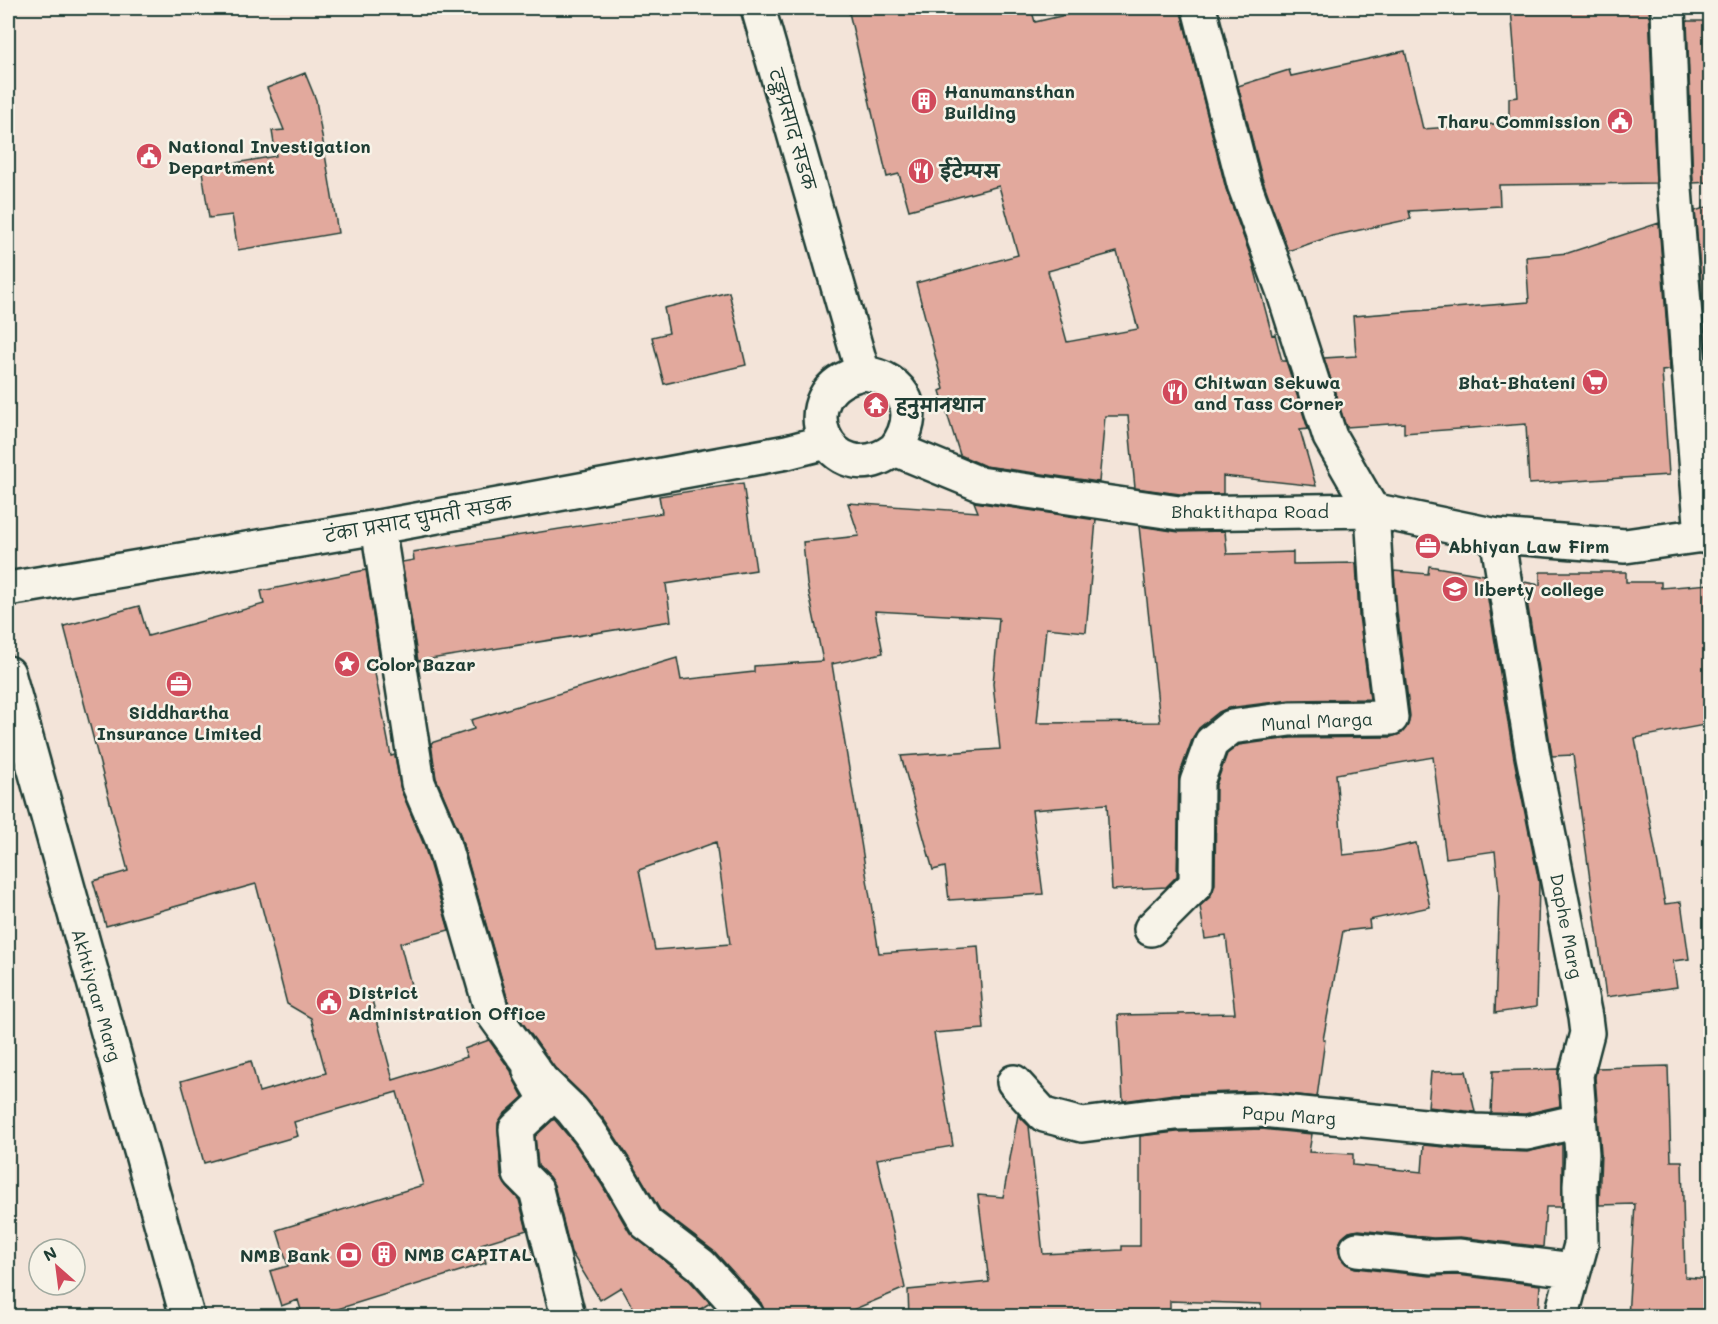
<svg xmlns="http://www.w3.org/2000/svg" width="1718" height="1324" viewBox="0 0 1718 1324" font-family="Mali,'Playpen Sans Deva',sans-serif">
  <style>
    .building { fill: #e2a99d; stroke: #1f3d34; stroke-width: 1.5; fill-rule: evenodd }
    .lines { fill: none; stroke-linecap: round; stroke-linejoin: round }
    .street-casing { stroke: #1f3d34; stroke-width: 38 }
    .secondary-casing { stroke: #1f3d34; stroke-width: 38 }
    .street { stroke: #f7f3e8; stroke-width: 33 }
    .secondary { stroke: #f7f3e8; stroke-width: 33 }
    .labels { text-anchor: middle; dominant-baseline: central; stroke-width: 5; stroke-linejoin: round; paint-order: stroke }
    .poi-label { font-size: 18px; font-weight: bold; fill: #1f3d34; stroke: #f7f3e8; text-anchor: start }
    .street-label { font-size: 18px; fill: #1f3d34; stroke: #f7f3e8 }
  </style>
  <rect width="100%" height="100%" fill="#f3e4d9"/>
  <filter id="ink" filterUnits="userSpaceOnUse"><feTurbulence type="fractalNoise" baseFrequency=".0167" numOctaves="2"/><feDisplacementMap in="SourceGraphic" scale="12" xChannelSelector="R" yChannelSelector="G"/><feConvolveMatrix kernelMatrix="1 2 1 2 8 2 1 2 1" color-interpolation-filters="sRGB"/></filter>
  <g filter="url(#ink)">
    <path class="building" d="M848 8H1031L1035 22 1095 8H1180L1226 189 1253 263 1272 335 1275 334 1282 361H1286L1308 429 1300 430 1316 486 1223 476V494H1180L1135 488 1128 416H1105L1099 482 985 466 960 455 940 391 944 389 916 283 1018 255 999 186 909 210 899 174 887 177ZM1117 252 1138 329 1067 342 1048 271Z
      M1511 8H1649L1656 183 1499 185 1500 206 1409 211 1411 219 1332 236 1288 251 1262 178 1238 86 1289 70 1291 76 1405 51 1423 129 1509 123V98L1518 97Z
      M1687 21H1709L1710 182 1693 183Z
      M305 73 316 100 338 233 238 250 232 215 209 218 202 171 225 168 224 165 276 156 272 131 284 130 267 88Z
      M1710 206V365H1708L1695 211Z
      M1659 223 1670 370 1662 371 1669 475 1529 484 1526 424 1404 433V423L1346 427 1324 358 1356 356 1353 316 1529 302 1526 257 1568 253Z
      M729 292 746 365 664 384 652 337 669 333 664 308Z
      M743 483 756 570 666 584 671 621 418 661 402 562 414 560 413 552 662 513 659 496Z
      M974 502 1096 520 1086 632 1046 628 1037 723 1160 722 1139 526 1179 532 1225 531 1227 554 1293 552V564L1356 563 1359 616 1370 699 1290 700 1228 708 1219 712 1199 728 1193 737 1179 776 1177 876 1166 887 1112 890 1107 804 1032 810 1043 894 949 900 945 867 933 870 901 756 1000 749 993 684 999 618 875 611 883 653 832 664 879 953 978 946 984 1029 934 1033 953 1146 877 1159 905 1288 836 1317H765V1312L761 1303 715 1252 660 1210 634 1166 605 1121 585 1097 555 1068 509 1004 460 834 436 778 431 743 474 729 471 720 677 658 681 680 754 672V666L823 661 807 584 803 542 859 536 848 503 978 512ZM716 842 730 944 655 950 639 870Z
      M1429 566 1484 575 1514 759 1539 882 1536 1007 1495 1013 1499 892 1495 851 1446 858 1433 757 1336 774 1343 855 1380 851 1416 843 1430 907 1369 920 1370 928 1343 931 1323 1040H1325L1317 1097 1261 1091 1174 1094 1123 1101 1118 1015 1235 1013 1226 936 1205 939 1200 906 1210 897 1215 884 1216 785 1227 754 1239 745 1291 738 1391 737 1402 733 1408 725 1410 716 1397 612 1394 571 1428 574Z
      M366 570 381 667 374 668 391 756 395 755 401 790 424 845 449 930 400 943 412 989 372 1000 393 1080 467 1057 464 1049 489 1040 511 1071 514 1080 523 1097 503 1115 498 1123 501 1176 507 1187 519 1200 527 1230 481 1244 486 1263 312 1317H303L298 1300 281 1306 270 1271 288 1266 277 1230 423 1185 397 1092 294 1122 298 1136 204 1163 181 1081 251 1061 259 1092 326 1073 311 1018 287 1004 256 884 106 926 93 881 128 871 64 626 139 606 148 636 264 604 261 591Z
      M1540 572H1626V582H1661V588L1710 584V724L1635 738 1665 904 1681 902 1689 959 1673 961 1677 987 1606 997 1573 755 1552 756 1524 582 1540 585Z
      M1668 1066 1671 1161H1682L1685 1277 1710 1279V1317H1628L1635 1204 1599 1205 1601 1153 1595 1077 1597 1068Z
      M1558 1069 1560 1106 1525 1114 1491 1113 1493 1071Z
      M1466 1071 1475 1112 1428 1107 1431 1072Z
      M1018 1115 1029 1126 1043 1254 1122 1250V1246H1140V1136L1177 1132 1261 1129 1312 1134 1309 1152 1353 1154V1165L1422 1172 1424 1145 1474 1150 1527 1152 1562 1144V1207H1546L1543 1247 1460 1237 1433 1238 1359 1230 1349 1232 1342 1238 1338 1246 1340 1257 1346 1264 1355 1268 1430 1276 1457 1275 1540 1285 1538 1317H1261V1304L1170 1301V1317H909L908 1290 989 1282 978 1195 1003 1197Z
      M554 1119 575 1144 602 1185 630 1233 688 1279 710 1303 688 1317H638L621 1287 600 1300 571 1252 554 1185 549 1177 538 1166 535 1136Z"/>
    <g class="lines">
      <defs>
        <path id="street" d="M1668 8 1674 176 1702 536
          M378 527 418 783 442 839 492 1012 541 1080 572 1110 590 1133 618 1175 646 1223 701 1265 747 1316
          M1497 536 1533 756 1585 1017 1587 1033 1576 1075 1582 1154 1580 1186 1581 1245 1564 1307 1565 1316
          M8 673 187 1316
          M1151 929 1196 884 1197 782 1211 743 1231 727 1290 719 1391 718 1378 614 1372 510 1330 437 1283 290 1244 184 1199 8
          M530 1071 547 1100 516 1129 520 1174 536 1190 568 1316
          M1014 1082 1044 1115 1082 1125 1175 1113 1262 1110 1475 1131 1527 1133 1579 1121
          M1357 1249 1432 1257 1458 1256 1573 1270"/>
        <path id="secondary" d="M758 8 863 373C906 378 921 414 895 449
          M863 373C782 389 829 498 895 449L980 484 1179 513 1372 510 1497 536 1625 546 1710 534
          M8 589 378 527 787 452 826 442"/>
      </defs>
      <use href="#street" class="street-casing"/>
      <use href="#secondary" class="secondary-casing"/>
      <use href="#street" class="street"/>
      <use href="#secondary" class="secondary"/>
    </g>
  </g>
  <defs>
    <symbol id="building-disc" viewBox="-11 -11 22 22"><circle r="9.5" fill="#d1495b" stroke="#f7f3e8"/><path d="M-4-6H4V6H1V3H-1V6H-4ZM-2.5-4.3h1.7v1.8h-1.7ZM.8-4.3h1.7v1.8H.8ZM-2.5-1h1.7V.8h-1.7ZM.8-1h1.7V.8H.8Z" fill="#fff"/></symbol>
    <symbol id="civic-disc" viewBox="-11 -11 22 22"><circle r="9.5" fill="#d1495b" stroke="#f7f3e8"/><path d="M-.6-6.5H3V-4.5H.6V-3L4-1V1h2V6H-6V1h2V-1L-.6-3ZM-1.2 2.5V6h2.4V2.5Z" fill="#fff"/></symbol>
    <symbol id="restaurant-disc" viewBox="-11 -11 22 22"><circle r="9.5" fill="#d1495b" stroke="#f7f3e8"/><path d="M-5-6h1v4h1v-4h1v4h1v-4h1v5L-1.5 .5V6h-2V.5L-5-1ZM5-6V6H3V1.5H1.5Q1.5-4 5-6Z" fill="#fff"/></symbol>
    <symbol id="supermarket-disc" viewBox="-11 -11 22 22"><circle r="9.5" fill="#d1495b" stroke="#f7f3e8"/><path d="M-6-5.5h2.5l.6 2H6L4.5 2H-2.5L-4.4-4H-6ZM-1.5 3.2a1.3 1.3 0 1 0 .1 0ZM3 3.2a1.3 1.3 0 1 0 .1 0Z" fill="#fff"/></symbol>
    <symbol id="temple-disc" viewBox="-11 -11 22 22"><circle r="9.5" fill="#d1495b" stroke="#f7f3e8"/><path d="M0-6L5-2H3V0L6.5 2.5H4V6H1.5V3h-3V6H-4V2.5H-6.5L-3 0V-2H-5Z" fill="#fff"/></symbol>
    <symbol id="office-disc" viewBox="-11 -11 22 22"><circle r="9.5" fill="#d1495b" stroke="#f7f3e8"/><path d="M-6-3h4V-5.5h4V-3h4V5H-6ZM-1-4.5V-3h2v-1.5ZM-6 0V1H6V0Z" fill="#fff"/></symbol>
    <symbol id="university-disc" viewBox="-11 -11 22 22"><circle r="9.5" fill="#d1495b" stroke="#f7f3e8"/><path d="M0-5L7-2L0 1L-7-2ZM-4 1L0 2.5L4 1V4Q0 6-4 4Z" fill="#fff"/></symbol>
    <symbol id="sight-disc" viewBox="-11 -11 22 22"><circle r="9.5" fill="#d1495b" stroke="#f7f3e8"/><path d="M0-6L1.8-2.2L6-1.7L2.9 1.2L3.7 5.4L0 3.3L-3.7 5.4L-2.9 1.2L-6-1.7L-1.8-2.2Z" fill="#fff"/></symbol>
    <symbol id="bank-disc" viewBox="-11 -11 22 22"><circle r="9.5" fill="#d1495b" stroke="#f7f3e8"/><path d="M-6-4H6V4H-6ZM0-2.3a2.3 2.3 0 1 0 0 4.6a2.3 2.3 0 1 0 0-4.6Z" fill="#fff"/></symbol>
  </defs>
  <g fill-rule="evenodd">
    <use href="#building-disc" x="909" y="86" width="30" height="30"/>
    <use href="#civic-disc" x="1605" y="106" width="30" height="30"/>
    <use href="#civic-disc" x="134" y="141" width="30" height="30"/>
    <use href="#restaurant-disc" x="906" y="156" width="30" height="30"/>
    <use href="#supermarket-disc" x="1580" y="367" width="30" height="30"/>
    <use href="#restaurant-disc" x="1160" y="377" width="30" height="30"/>
    <use href="#temple-disc" x="861" y="390" width="30" height="30"/>
    <use href="#office-disc" x="1413" y="531" width="30" height="30"/>
    <use href="#university-disc" x="1440" y="574" width="30" height="30"/>
    <use href="#sight-disc" x="332" y="649" width="30" height="30"/>
    <use href="#office-disc" x="164" y="669" width="30" height="30"/>
    <use href="#civic-disc" x="314" y="987" width="30" height="30"/>
    <use href="#building-disc" x="369" y="1239" width="30" height="30"/>
    <use href="#bank-disc" x="334" y="1240" width="30" height="30"/>
  </g>
  <g class="labels">
    <g class="poi-label">
      <text x="944" y="91">Hanumansthan<tspan x="944" dy="21">Building</tspan></text>
      <text x="1600" y="121" text-anchor="end">Tharu Commission</text>
      <text x="168" y="146">National Investigation<tspan x="168" dy="21">Department</tspan></text>
      <text x="940" y="171">ईटेम्पस</text>
      <text x="1194" y="382">Chitwan Sekuwa<tspan x="1194" dy="21">and Tass Corner</tspan></text>
      <text x="1576" y="382" text-anchor="end">Bhat-Bhateni</text>
      <text x="896" y="405">हनुमानथान</text>
      <text x="1448" y="546">Abhiyan Law Firm</text>
      <text x="1474" y="589">liberty college</text>
      <text x="366" y="664">Color Bazar</text>
      <text x="179" y="712" text-anchor="middle">Siddhartha<tspan x="179" dy="21">Insurance Limited</tspan></text>
      <text x="348" y="992">District<tspan x="348" dy="21">Administration Office</tspan></text>
      <text x="404" y="1254">NMB CAPITAL</text>
      <text x="330" y="1255" text-anchor="end">NMB Bank</text>
    </g>
    <g class="street-label">
      <text transform="translate(793 129) rotate(74)">टङ्कप्रसाद सडक</text>
      <text x="1250" y="511">Bhaktithapa Road</text>
      <text transform="translate(418 519) rotate(-10)">टंका प्रसाद घुमती सडक</text>
      <text transform="translate(1317 721) rotate(-3)">Munal Marga</text>
      <text transform="translate(1567 926) rotate(79)">Daphe Marg</text>
      <text transform="translate(97 995) rotate(74)">Akhtiyaar Marg</text>
      <text transform="translate(1289 1115) rotate(4)">Papu Marg</text>
    </g>
  </g>
  <rect width="1718" height="1324" fill="none" stroke="#f7f3e8" stroke-width="30"/>
  <rect x="15" y="15" width="1688" height="1294" fill="none" stroke="#1f3d34" stroke-width="2" filter="url(#ink)"/>
  <g transform="translate(57 1267) rotate(332)"><circle r="28" fill="#f7f3e8" stroke="#a1aaa0" stroke-width="1.5"/>
  <path d="M0-4.5L10 22L0 15L-10 22Z" fill="#d1495b"/>
  <text y="-9" font-size="16" font-weight="bold" text-anchor="middle" fill="#1f3d34">N</text>
  </g>
</svg>
